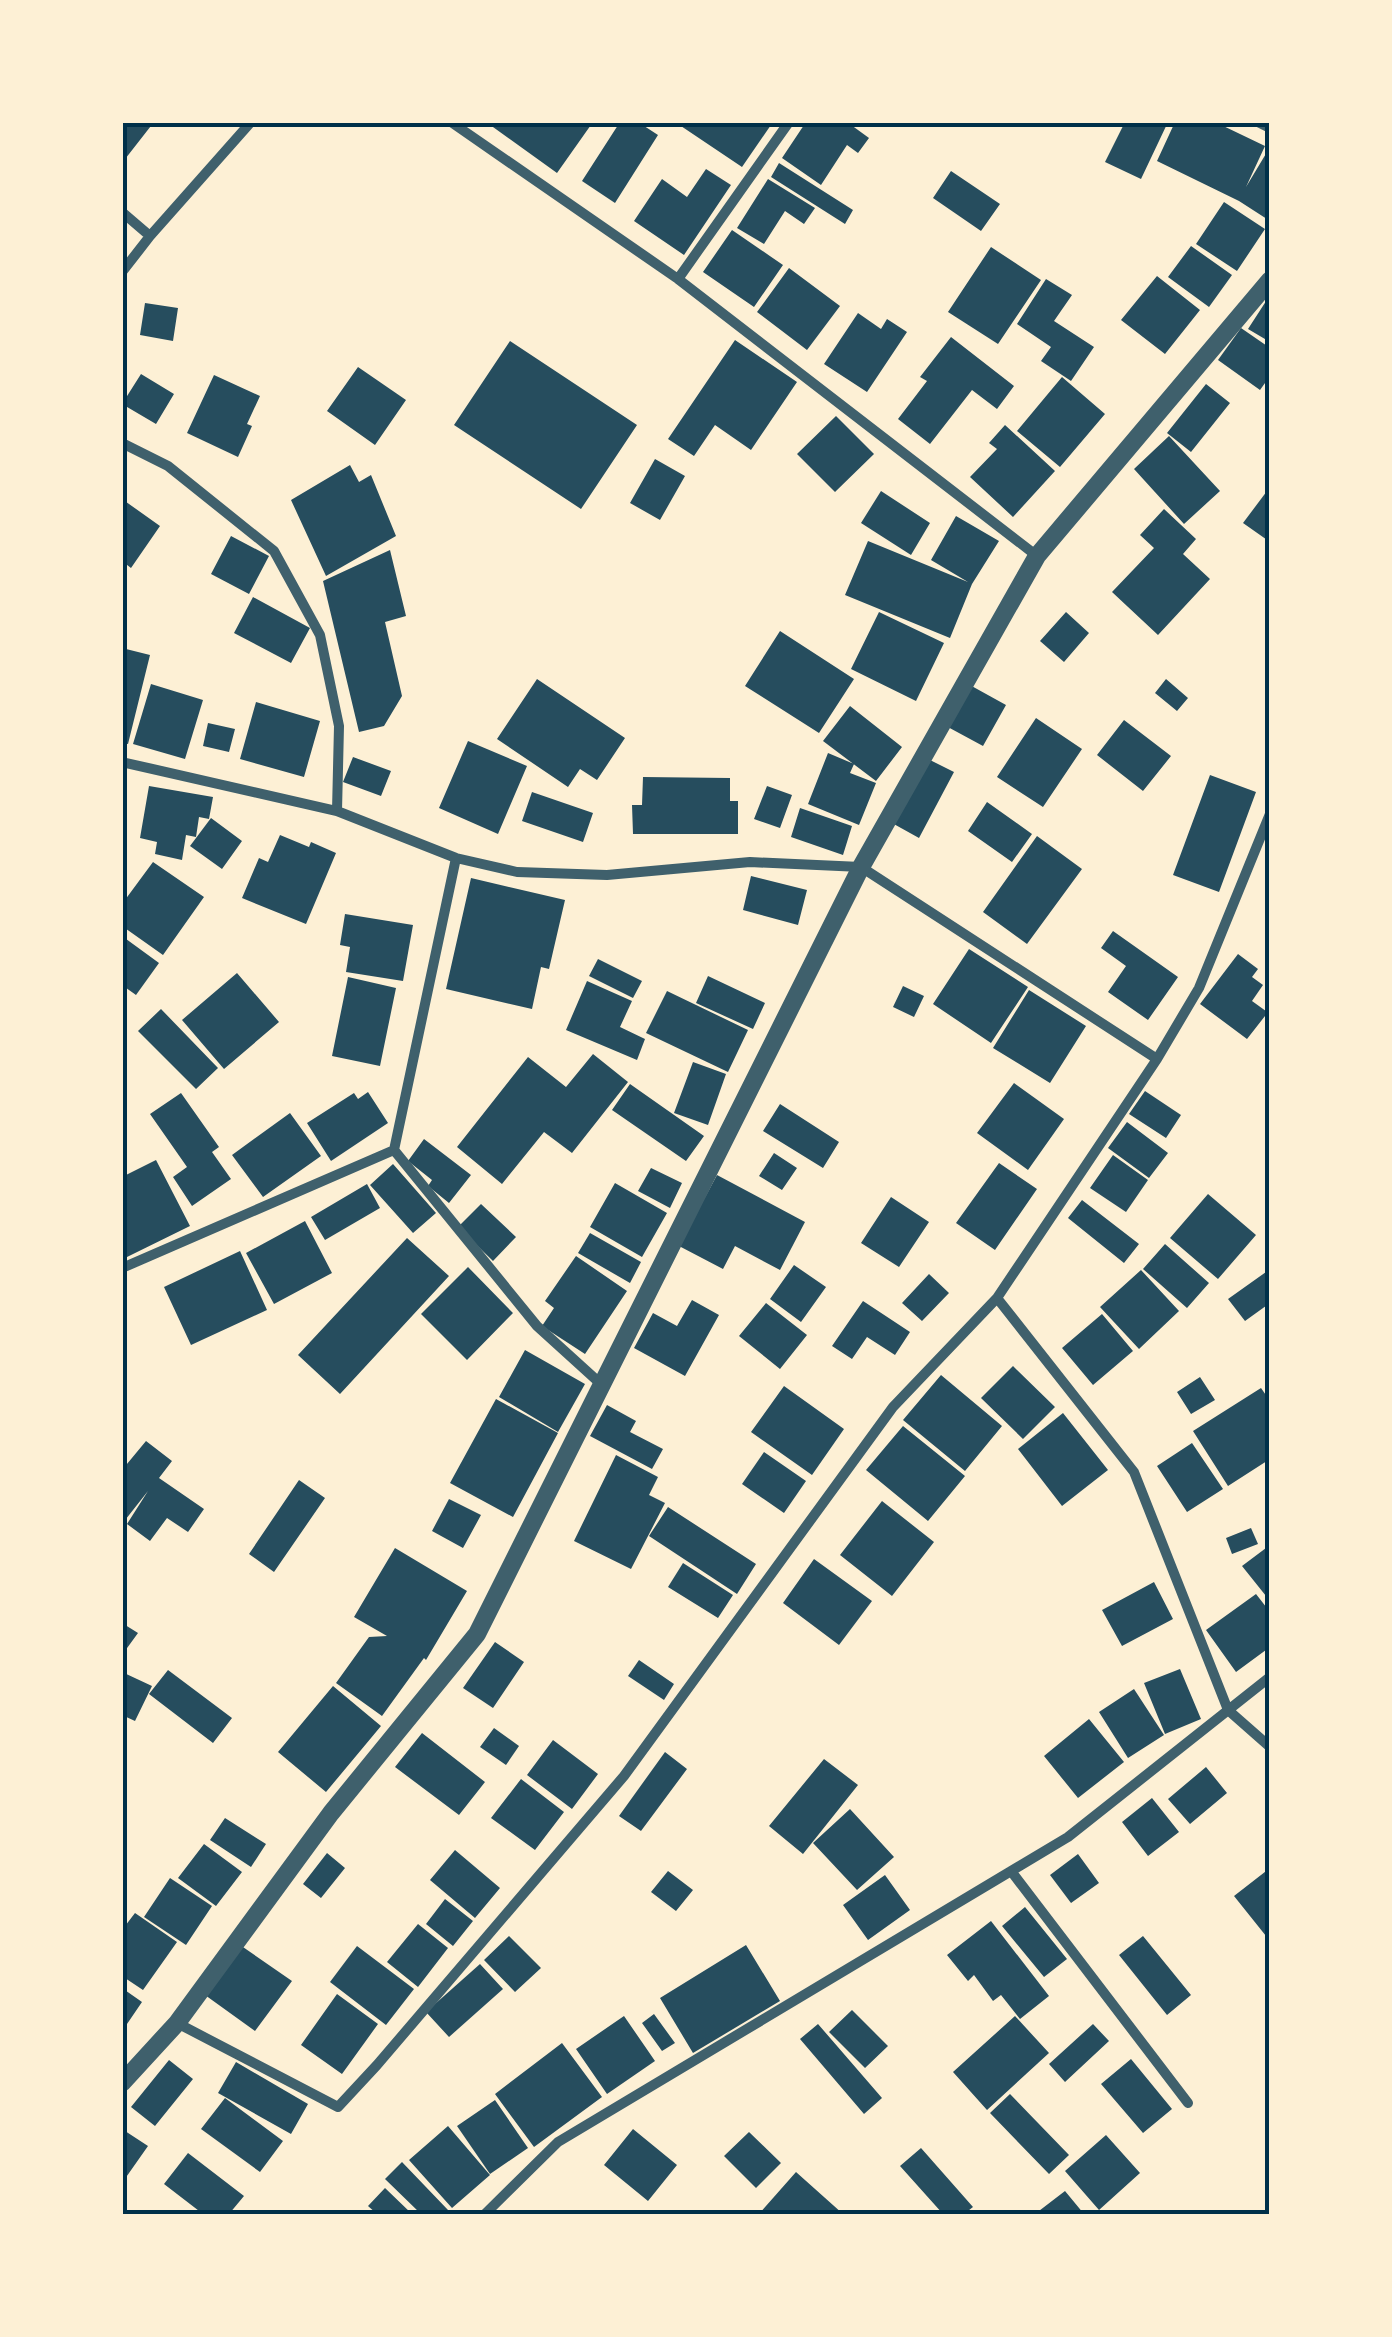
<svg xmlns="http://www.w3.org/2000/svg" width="1392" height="2337" viewBox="0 0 1392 2337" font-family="'Alegreya Sans',sans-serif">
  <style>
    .building { fill: #264d5e }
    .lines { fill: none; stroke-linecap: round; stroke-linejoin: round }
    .minor { stroke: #3f606c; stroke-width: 10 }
    .tertiary { stroke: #3f606c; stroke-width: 18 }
    .neatline { fill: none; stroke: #003049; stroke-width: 4 }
  </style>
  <rect width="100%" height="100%" fill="#fdf0d5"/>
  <path class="building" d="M122 122H154L122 163Z
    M486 122H593L557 173Z
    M620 122H638L658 135 615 203 582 181Z
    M675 122H773L742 167Z
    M806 122H847L869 138 858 153 847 145 821 185 782 158Z
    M1125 122H1168L1141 179 1105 162Z
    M1175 122H1215L1265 146 1246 187 1270 147V221L1239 201 1157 161Z
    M779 163 853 210 845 224 771 177Z
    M706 169 731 185 684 255 634 221 662 179 687 197Z
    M951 171 1000 204 981 231 933 198Z
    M768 179 815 208 804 224 785 211 764 244 737 228Z
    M1224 202 1265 229 1237 271 1196 244Z
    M732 230 783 265 754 307 703 272Z
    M1191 246 1232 275 1209 307 1168 277Z
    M991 247 1041 280 998 344 948 312Z
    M789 268 840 306 807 350 757 312Z
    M1157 276 1200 310 1165 354 1121 320Z
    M1046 279 1072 295 1054 321 1094 347 1071 381 1041 361 1051 347 1017 324Z
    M1270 295V342L1248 329Z
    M145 303 178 308 173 341 140 335Z
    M858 313 881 329 887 319 907 332 867 392 824 364Z
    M1241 328 1270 348V376L1260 390 1218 360Z
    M951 337 1014 386 997 409 972 390 930 444 898 419 927 381 920 377Z
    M735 340 797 382 751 450 715 425 694 456 668 439Z
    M510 341 637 425 581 509 454 425Z
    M358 367 406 400 375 445 327 411Z
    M141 374 174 394 156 424 122 404Z
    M214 375 260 396 247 424 252 426 238 457 187 433Z
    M1062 377 1105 414 1060 467 1017 431Z
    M1206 384 1230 403 1191 452 1167 433Z
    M836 416 874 454 835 492 797 454Z
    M1005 425 1055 471 1013 517 970 477 997 449 989 443Z
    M1169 436 1220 491 1184 524 1134 469Z
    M655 459 685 476 660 520 630 503Z
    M350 465 359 482 371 475 396 536 326 576 291 500Z
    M1270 487V542L1243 523Z
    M881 491 930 523 911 555 861 523Z
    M122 499 160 526 131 568 122 561Z
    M1164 509 1196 539 1183 554 1210 579 1158 635 1112 592 1154 548 1140 535Z
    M956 516 999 541 972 584 950 638 845 595 868 541 968 582 931 560Z
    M231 536 269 556 249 594 211 574Z
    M390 550 406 616 385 622 402 696 384 726 359 732 323 581Z
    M253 597 310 628 291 663 234 633Z
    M879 612 944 643 916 701 851 669Z
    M1066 612 1089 633 1064 662 1040 641Z
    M780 631 854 679 819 733 745 686Z
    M122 648 150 655 128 744 122 743Z
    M537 679 625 738 597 780 580 769 568 787 497 739Z
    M1166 679 1188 698 1177 711 1155 693Z
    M151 684 203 700 185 759 133 744Z
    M968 684 1006 705 983 746 946 726Z
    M256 702 320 721 304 777 240 759Z
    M850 706 902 747 876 781 823 741Z
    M1036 718 1082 749 1043 807 997 777Z
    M1124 720 1171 756 1143 791 1097 755Z
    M208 723 235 729 229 752 203 746Z
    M468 741 527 766 498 834 439 808Z
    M828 753 854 764 850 773 876 783 859 825 808 804Z
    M353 757 391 771 381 796 343 782Z
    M926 758 954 772 919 838 892 823Z
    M1210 775 1256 792 1219 892 1173 875Z
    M643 777 730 778V801H738V834H633L632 805H642Z
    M149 786 213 797 209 819 199 817 196 837 186 835 182 860 155 854 157 842 140 838Z
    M767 786 792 795 780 828 754 819Z
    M532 792 593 813 583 842 522 821Z
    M987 802 1032 834 1012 862 968 831Z
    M800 808 852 826 843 855 791 837Z
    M211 818 242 841 222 869 190 846Z
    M280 835 309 847 311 842 336 853 306 924 242 898 259 858 268 862Z
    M1037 836 1082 869 1027 944 983 912Z
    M153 862 204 897 163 955 122 926V904Z
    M751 876 807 890 798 925 743 910Z
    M471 878 565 900 549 969 541 967 532 1009 446 989Z
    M345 914 413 925 403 981 346 972 350 947 340 945Z
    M1113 931 1178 977 1148 1020 1108 992 1126 966 1101 948Z
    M122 936 159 963 136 995 122 985Z
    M969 949 1028 987 991 1043 933 1004Z
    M1238 954 1258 969 1252 977 1263 985 1252 1001 1270 1014V1019L1265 1016 1247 1039 1200 1004Z
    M598 959 642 981 633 998 589 976Z
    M237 973 279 1022 224 1069 182 1020Z
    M708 976 765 1003 753 1029 696 1003Z
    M348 977 396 988 380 1066 332 1056Z
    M587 981 632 1001 620 1027 645 1039 637 1060 566 1030Z
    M903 986 924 996 914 1017 893 1007Z
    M1029 990 1086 1026 1050 1083 993 1048Z
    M667 991 748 1030 728 1072 646 1033Z
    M161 1009 218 1068 196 1089 138 1031Z
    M593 1054 628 1082 572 1153 544 1132 502 1184 457 1147 528 1057 566 1087Z
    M693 1062 726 1074 708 1125 674 1113Z
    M1014 1083 1064 1119 1028 1170 977 1133Z
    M630 1084 704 1136 686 1161 612 1110Z
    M1145 1091 1181 1115 1166 1138 1129 1114Z
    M368 1092 388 1123 331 1161 307 1123 354 1093 358 1099Z
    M181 1093 219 1147 212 1152 231 1179 192 1206 173 1177 187 1167 150 1114Z
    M780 1104 839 1142 823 1168 763 1131Z
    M290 1113 321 1156 263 1197 232 1155Z
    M1127 1122 1168 1153 1149 1178 1108 1148Z
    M424 1139 471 1175 449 1203 428 1186 432 1180 408 1161Z
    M774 1153 797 1168 782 1190 759 1176Z
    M1113 1155 1148 1180 1126 1212 1090 1188Z
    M156 1160 190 1226 127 1257 122 1248V1177Z
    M999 1163 1037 1189 995 1250 956 1223Z
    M393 1164 436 1213 413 1233 370 1185Z
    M651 1168 682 1183 670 1208 638 1191Z
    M717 1175 805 1222 780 1270 735 1246 723 1269 679 1246Z
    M615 1183 667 1213 642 1257 590 1227Z
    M367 1184 380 1208 325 1240 311 1217Z
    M1208 1194 1256 1235 1218 1279 1170 1238Z
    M891 1197 929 1222 899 1267 861 1243Z
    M1082 1200 1139 1244 1124 1263 1068 1218Z
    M481 1204 516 1237 493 1261 458 1227Z
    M305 1221 332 1273 274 1304 246 1253Z
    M590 1233 641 1262 630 1283 578 1253Z
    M407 1238 449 1276 340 1394 298 1355Z
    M1165 1244 1209 1283 1187 1308 1143 1269Z
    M240 1251 267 1310 191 1345 164 1287Z
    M576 1256 627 1291 585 1354 542 1326 554 1308 545 1301Z
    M794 1265 826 1287 801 1322 770 1299Z
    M468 1267 513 1313 467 1360 421 1314Z
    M1141 1270 1179 1311 1139 1349 1100 1307Z
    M1266 1272 1270 1276V1303L1245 1321 1228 1299Z
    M929 1274 949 1293 922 1321 902 1303Z
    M692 1300 719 1315 685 1376 634 1348 653 1313 677 1326Z
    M863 1301 910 1332 895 1355 867 1337 852 1359 832 1346Z
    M766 1303 807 1335 780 1369 739 1336Z
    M1102 1314 1133 1351 1093 1385 1062 1348Z
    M525 1350 585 1384 558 1432 499 1397Z
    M1013 1366 1055 1407 1023 1439 981 1398Z
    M941 1375 1002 1426 965 1471 903 1420Z
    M1200 1377 1215 1400 1191 1414 1177 1392Z
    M784 1386 844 1429 812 1475 751 1432Z
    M1261 1388 1270 1401V1459L1228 1486 1193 1431Z
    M496 1399 558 1433 513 1517 450 1483Z
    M607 1405 636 1421 630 1432 663 1449 652 1469 590 1436Z
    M1063 1413 1108 1470 1062 1506 1018 1449Z
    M903 1426 965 1476 928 1521 866 1470Z
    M146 1441 172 1461 159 1478 204 1509 188 1532 167 1518 150 1541 127 1524 148 1491 122 1524V1470Z
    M1192 1443 1223 1489 1187 1512 1157 1466Z
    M764 1452 806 1481 784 1513 742 1484Z
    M616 1455 658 1477 649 1495 665 1503 631 1569 574 1541Z
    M299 1480 325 1498 274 1572 249 1554Z
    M449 1499 481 1515 463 1548 432 1531Z
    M882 1501 934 1542 892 1596 840 1555Z
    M668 1507 756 1564 737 1594 649 1536Z
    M1251 1528 1258 1544 1232 1554 1226 1538Z
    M1270 1545V1601L1242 1566Z
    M395 1548 467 1591 426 1660 424 1658 382 1716 336 1683 369 1637 387 1636 354 1617Z
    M814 1559 872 1601 839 1645 783 1603Z
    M683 1563 733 1595 718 1618 668 1587Z
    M1154 1582 1173 1619 1122 1646 1102 1610Z
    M1256 1594 1270 1612V1647L1236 1672 1206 1630Z
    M122 1623 138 1633 122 1655Z
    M495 1642 524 1662 493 1708 463 1688Z
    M639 1660 674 1684 664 1700 628 1676Z
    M1180 1669 1201 1719 1165 1734 1144 1683Z
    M168 1670 232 1718 213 1743 149 1694Z
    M122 1672 152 1686 135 1721 122 1715Z
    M333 1686 381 1726 326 1792 278 1752Z
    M1134 1689 1164 1735 1128 1758 1099 1712Z
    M1089 1719 1124 1762 1078 1798 1044 1756Z
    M494 1728 519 1746 506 1765 480 1747Z
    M422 1733 485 1782 459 1815 395 1767Z
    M553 1740 598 1774 572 1809 527 1775Z
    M665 1752 687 1769 641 1831 619 1816Z
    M824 1759 858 1785 803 1854 769 1826Z
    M1206 1767 1227 1793 1190 1824 1168 1799Z
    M521 1779 564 1812 535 1850 491 1818Z
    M1152 1798 1179 1832 1148 1856 1122 1822Z
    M850 1809 894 1857 857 1890 813 1843Z
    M225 1818 266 1844 251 1867 210 1840Z
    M204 1844 242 1872 216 1906 178 1878Z
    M455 1850 500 1888 475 1918 430 1880Z
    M327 1853 345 1868 321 1898 303 1884Z
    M1078 1854 1099 1883 1071 1903 1050 1875Z
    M1270 1868V1941L1234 1896Z
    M668 1871 693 1890 676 1911 651 1892Z
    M885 1875 910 1910 868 1940 843 1905Z
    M170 1878 212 1906 186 1945 144 1917Z
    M445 1899 473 1921 453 1946 426 1924Z
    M1025 1907 1067 1959 1044 1977 1002 1926Z
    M135 1913 177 1942 143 1990 122 1976V1930Z
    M991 1921 1049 1996 1020 2019 1001 1995 993 2001 974 1975 968 1981 947 1955Z
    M418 1924 448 1948 418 1987 387 1962Z
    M509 1936 541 1968 515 1992 484 1960Z
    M1143 1936 1191 1995 1167 2015 1119 1955Z
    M240 1945 292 1981 255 2031 205 1995Z
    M746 1945 780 2001 693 2053 660 1998Z
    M357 1946 414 1989 386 2025 330 1982Z
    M480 1964 503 1989 449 2037 426 2012Z
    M122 1988 142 2002 127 2024 122 2021Z
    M337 1994 378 2024 342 2074 301 2045Z
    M852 2010 888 2046 865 2068 829 2032Z
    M654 2014 675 2043 662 2051 642 2023Z
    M624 2016 655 2061 607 2094 576 2049Z
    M1015 2016 1049 2053 987 2110 953 2072Z
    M818 2024 882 2098 864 2114 800 2039Z
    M1093 2024 1109 2041 1065 2082 1049 2064Z
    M562 2043 602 2097 534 2147 495 2094Z
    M1131 2059 1172 2109 1143 2133 1101 2084Z
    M169 2060 193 2079 155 2126 131 2107Z
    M236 2062 308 2104 291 2134 218 2093Z
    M1010 2094 1069 2155 1049 2174 990 2113Z
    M225 2098 283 2141 260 2172 201 2129Z
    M495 2100 528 2148 490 2174 457 2126Z
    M448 2126 490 2175 452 2208 409 2160Z
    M122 2129 148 2146 122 2183Z
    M633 2129 677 2165 648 2201 604 2165Z
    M749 2132 781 2163 756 2188 724 2156Z
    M1106 2135 1140 2173 1099 2210 1065 2171Z
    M921 2148 973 2207 964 2214H943L900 2166Z
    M188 2153 244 2196 229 2214H203L164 2184Z
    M402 2162 448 2210 443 2214H421L385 2179Z
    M796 2172 843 2214H759Z
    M385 2188 412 2214H377L368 2206Z
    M1065 2191 1084 2214H1035Z"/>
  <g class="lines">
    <path class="minor" d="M451 122 678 279 1037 556
      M1258 122 1270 128
      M122 212 150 236
      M122 272 150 236 251 122
      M678 279 789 122
      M122 443 168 466 274 551 320 635 339 726 337 811
      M122 762 337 811 456 858 517 872 607 875 750 862 861 867 1157 1059
      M394 1150 537 1326 602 1385
      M394 1150 456 858
      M122 1268 394 1150
      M997 1298 1134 1472 1228 1710 1270 1747
      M1011 1871 1188 2103
      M177 2023 338 2107 377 2065 624 1776 893 1407 997 1298 1157 1059 1199 988 1270 814
      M485 2214 558 2142 1068 1837 1270 1677"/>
    <path class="tertiary" d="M122 2083 177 2023 331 1813 477 1634 861 867 1037 556 1270 280"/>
  </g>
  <rect width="1392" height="2337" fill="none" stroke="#fdf0d5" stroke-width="250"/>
  <rect x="125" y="125" width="1142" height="2087" class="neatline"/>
</svg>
